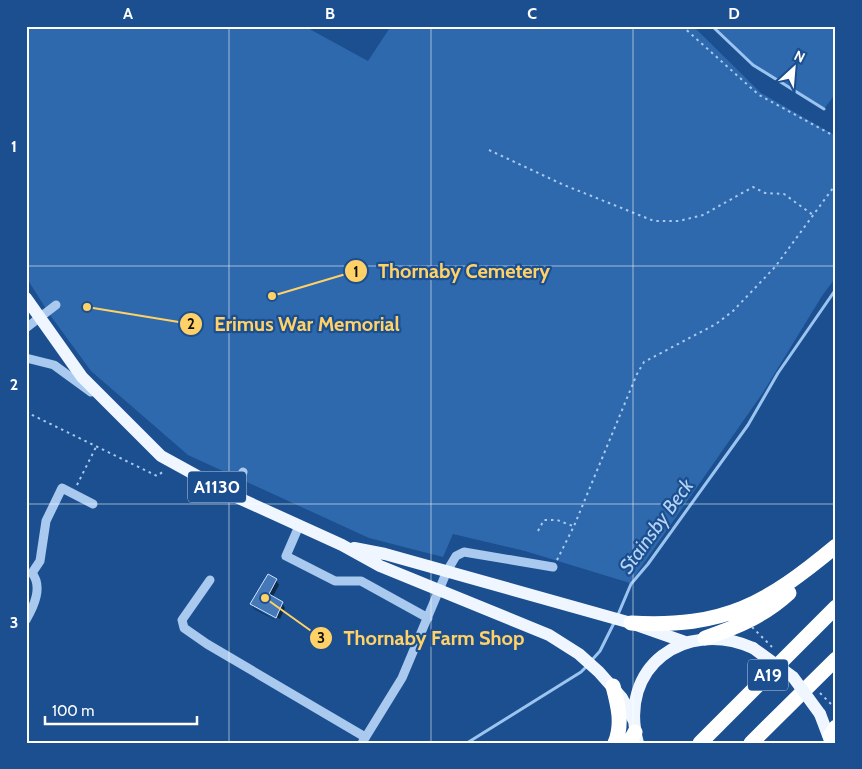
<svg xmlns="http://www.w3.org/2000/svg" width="862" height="769" viewBox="0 0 862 769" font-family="Cabin,sans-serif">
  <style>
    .green { fill: #2e69ad }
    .shadow { fill: #0007 }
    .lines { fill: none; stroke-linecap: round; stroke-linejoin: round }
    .stream { stroke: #9cc4f0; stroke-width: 3 }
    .building { fill: #4478b7; stroke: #cfe3fa }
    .path { stroke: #a9c9ee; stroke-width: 2; stroke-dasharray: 2.5 4; stroke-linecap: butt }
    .minor { stroke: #a9c9ee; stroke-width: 9 }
    .major { stroke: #f0f6ff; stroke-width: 12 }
    .highway { stroke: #fff; stroke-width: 15 }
    .path-bridge { stroke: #a9c9ee; stroke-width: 2; stroke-dasharray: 2.5 4; stroke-linecap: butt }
    .major-bridge { stroke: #f0f6ff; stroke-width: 12 }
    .grid { fill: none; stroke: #fff; stroke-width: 1; stroke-opacity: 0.55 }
    .labels { text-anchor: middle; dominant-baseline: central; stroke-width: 4.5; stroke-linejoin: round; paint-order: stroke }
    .shield { fill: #1b4f8f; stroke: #bbcadd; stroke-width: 1 }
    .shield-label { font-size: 18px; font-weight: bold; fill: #fff }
    .water-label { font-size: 20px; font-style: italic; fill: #b5d3f5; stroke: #1b4f8f }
    .leader { fill: none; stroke: #ffd166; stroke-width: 2 }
    .callout-dot { fill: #ffd166; stroke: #1b4f8f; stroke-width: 2 }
    .mark-label { font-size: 15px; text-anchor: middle; font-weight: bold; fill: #111 }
    .callout-label { font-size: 20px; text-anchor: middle; font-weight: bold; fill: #ffd166; stroke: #1b4f8f; stroke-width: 4.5; stroke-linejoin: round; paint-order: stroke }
    .neatline { fill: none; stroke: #fff; stroke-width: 2 }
    .grid-label { font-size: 16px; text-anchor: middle; font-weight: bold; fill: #fff }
  </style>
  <rect width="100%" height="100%" fill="#1b4f8f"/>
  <path class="green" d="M26 26H304L368 61 391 26H693L761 93 836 136V277L822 296 762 394 630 583 525 551 453 534 443 557 369 538 188 455 91 371 50 315 26 277Z
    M712 26H836V93L824 109 753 65Z"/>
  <path class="shadow" d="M268 576 276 580 279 585 272 598 282 603 285 608 280 619 254 605V608L279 622 254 609 252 604Z"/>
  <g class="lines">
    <path class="stream" d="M712 26 753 65 824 109
      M617 617 631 584 648 564 748 425 778 373 836 289
      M592 660 600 651 614 623
      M467 743 581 672 588 665"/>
  </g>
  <path class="building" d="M268 574 277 579 269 594 283 602 276 618 250 604Z"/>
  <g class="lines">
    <path class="path" d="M682 26 759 95 836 137
      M489 150 564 185 654 221H679L703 215 753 187 765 193 784 194 813 215
      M26 412 157 476 164 471
      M77 485 96 447
      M538 531 544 520H557L573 526
      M557 560 574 526 637 374 644 362 716 324 733 311 775 267 836 184"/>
    <path class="minor" d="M26 328 56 305
      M26 358 54 365 91 392
      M232 495 243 472
      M299 526 286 556 335 581H361L428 618
      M210 580 182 620 184 628 207 644 365 737
      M26 620C34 606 43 587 32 573L40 561 46 521 62 488 93 504
      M362 743 402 678 447 571 456 556 464 552 553 567"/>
    <path class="major" d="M26 298 82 377 161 456 232 495 342 545 380 566 549 635 579 654 599 672 622 698 634 721
      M354 548 385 554 631 623 685 642
      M820 714 831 743
      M638 743C617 667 685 618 753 648"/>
    <path class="highway" d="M631 623C725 628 766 604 836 546
      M705 638C737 627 764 616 789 593
      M613 686C618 705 623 724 615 743
      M830 736 836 727
      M629 743 635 732
      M700 743 836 607
      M751 743 836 659"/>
    <path class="path-bridge" d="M752 627 772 647
      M820 693 836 709"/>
    <path class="major-bridge" d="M753 648 793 677 820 714"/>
  </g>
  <path class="grid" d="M229 26V743M431 26V743M633 26V743M26 266H836M26 504H836"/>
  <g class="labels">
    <g class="shield">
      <rect x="188" y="471.5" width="58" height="31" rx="4"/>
      <rect x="748" y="659.5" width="40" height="31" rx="4"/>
    </g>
    <g class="shield-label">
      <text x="217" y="487">A1130</text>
      <text x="768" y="675">A19</text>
    </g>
    <g class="water-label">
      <text transform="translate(656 526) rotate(-54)">Stainsby Beck</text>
    </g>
  </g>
  <path class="leader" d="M272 296L356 271M87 307L191 324M265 598L321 638"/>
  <g class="callout-dot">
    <circle cx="272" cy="296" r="5"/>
    <circle cx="87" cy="307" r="5"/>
    <circle cx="265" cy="598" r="5"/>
    <circle cx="356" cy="271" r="12"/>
    <circle cx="191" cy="324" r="12"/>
    <circle cx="321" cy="638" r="12"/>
  </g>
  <g class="mark-label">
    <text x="356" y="277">1</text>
    <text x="191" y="329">2</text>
    <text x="321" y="643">3</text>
  </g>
  <g class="callout-label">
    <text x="464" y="278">Thornaby Cemetery</text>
    <text x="307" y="331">Erimus War Memorial</text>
    <text x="434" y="645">Thornaby Farm Shop</text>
  </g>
  <rect width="862" height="769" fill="none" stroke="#1b4f8f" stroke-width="55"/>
  <g transform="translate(794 68) rotate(26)" stroke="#1b4f8f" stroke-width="4" paint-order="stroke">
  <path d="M0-4L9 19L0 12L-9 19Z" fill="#ffffff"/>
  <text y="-8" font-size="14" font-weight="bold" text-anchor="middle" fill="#ffffff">N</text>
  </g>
  <path d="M45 716v8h152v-8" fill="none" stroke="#ffffff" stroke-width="2.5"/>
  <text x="52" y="716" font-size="15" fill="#ffffff" stroke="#1b4f8f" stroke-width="4" paint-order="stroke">100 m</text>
  <rect x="28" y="28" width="806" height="714" class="neatline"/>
  <g class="grid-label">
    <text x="128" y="19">A</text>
    <text x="330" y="19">B</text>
    <text x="532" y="19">C</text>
    <text x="734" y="19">D</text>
    <text x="14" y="152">1</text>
    <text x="14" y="390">2</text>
    <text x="14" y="628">3</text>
  </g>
</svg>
